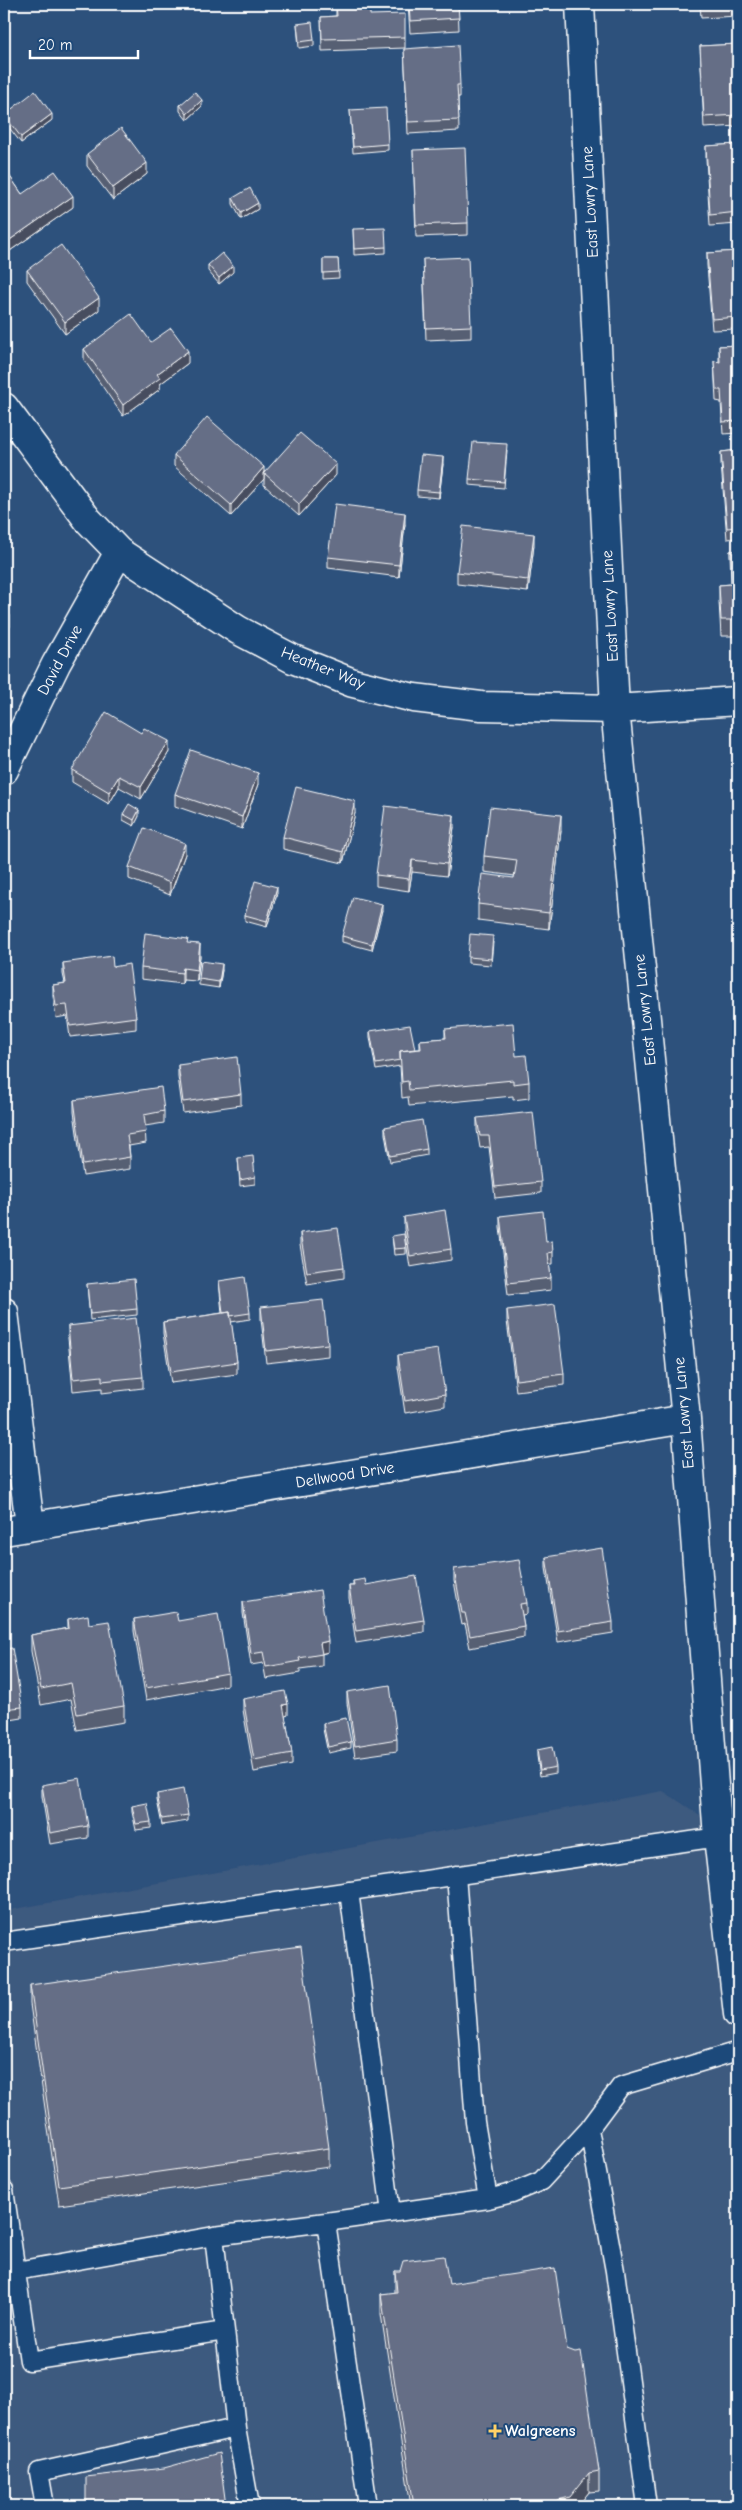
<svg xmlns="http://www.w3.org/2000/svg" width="742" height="2510" viewBox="0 0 742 2510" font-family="'Comic Neue',sans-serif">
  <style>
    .built { fill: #3e5a7f }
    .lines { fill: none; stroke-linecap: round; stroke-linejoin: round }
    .service-casing { stroke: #fff; stroke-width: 21 }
    .minor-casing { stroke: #fff; stroke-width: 31 }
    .service { stroke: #1f4a7a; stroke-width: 18 }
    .minor { stroke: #1f4a7a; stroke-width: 28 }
    .wall { fill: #575f73; stroke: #fff }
    .shaded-wall { fill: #474d5e; stroke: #fff }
    .building { fill: #656e86; stroke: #fff }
    .poi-dot { fill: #ffd166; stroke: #1f4a7a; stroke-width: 2 }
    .labels { text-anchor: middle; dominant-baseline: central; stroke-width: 4; stroke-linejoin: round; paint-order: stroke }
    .street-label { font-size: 16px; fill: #fff; stroke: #1f4a7a }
    .poi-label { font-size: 16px; font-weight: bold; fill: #fff; stroke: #1f4a7a; text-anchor: start }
  </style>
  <rect width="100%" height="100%" fill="#2d517c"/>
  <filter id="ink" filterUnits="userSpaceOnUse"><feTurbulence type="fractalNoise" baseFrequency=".02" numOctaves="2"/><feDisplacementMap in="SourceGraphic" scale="10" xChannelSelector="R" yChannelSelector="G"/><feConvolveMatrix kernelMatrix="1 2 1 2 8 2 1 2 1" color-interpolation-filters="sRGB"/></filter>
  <g filter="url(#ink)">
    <path class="built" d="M663 1791 738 1840V2506H4V1911Z"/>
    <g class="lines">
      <defs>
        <path id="service" d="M456 1875 475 2122 488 2199 512 2193 541 2181 589 2129 621 2086 738 2051
          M349 1891 391 2213
          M4 1942 718 1837
          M589 2129 615 2271 647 2506
          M4 2190 29 2361 225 2331 214 2236 326 2222 368 2506
          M326 2222 488 2199
          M16 2271 214 2236
          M225 2331 236 2428
          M45 2506 39 2472 236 2428 250 2506"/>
        <path id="minor" d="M580 4 615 709 686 1419 718 1837 738 2014
          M4 407 88 520 119 552 238 630 293 659 353 683 414 698 481 706 615 709 738 701
          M4 770 56 664 119 552
          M4 1312 30 1526
          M4 1531 686 1419"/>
      </defs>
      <use href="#service" class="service-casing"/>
      <use href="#minor" class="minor-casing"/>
      <use href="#service" class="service"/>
      <use href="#minor" class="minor"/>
    </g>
    <path class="wall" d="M336 4 405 37V48L322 51 321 17 336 16Z
      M408 4H458L459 30 410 33Z
      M700 4H738V16L701 18Z
      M297 24 314 40V46L299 48Z
      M738 44V126L704 128 700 46Z
      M404 49 460 85V97H458L459 131 408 134Z
      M180 105 202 106 187 120 180 111Z
      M350 110 388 144V150L353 153Z
      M4 115 52 120 21 143 4 121Z
      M738 144V224L710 226 706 158V146Z
      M413 150 468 223V235L416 237Z
      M87 154 147 174 113 200 87 166Z
      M4 168 22 194 73 207 4 255Z
      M233 198 258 209 241 219 233 204Z
      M353 229 386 247V253L354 255Z
      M738 251V329L712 330 707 265V253Z
      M323 259H338L339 278 323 279Z
      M423 259 471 326V338L426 340Z
      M208 265 233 272 219 284 208 271Z
      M27 270 99 310 65 334 27 281Z
      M738 345V433L723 434 721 402 716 401 714 361 719 362V346Z
      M84 349 188 363 160 384V389L123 416 84 360Z
      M507 450 504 488 469 485V479Z
      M738 450V538L727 539 721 463V452Z
      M174 455 264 479 231 516 174 466Z
      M443 464 439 498 417 496V490Z
      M264 473 336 475 299 516 264 485Z
      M405 524 399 577 328 568V557Z
      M534 545 528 592 457 584V572Z
      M730 551H738V638H734V636H721L719 601V585L731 584Z
      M169 752 141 799 119 787 109 804 72 782V770Z
      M258 784 242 829 175 806V794Z
      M355 813 343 863 283 849V837Z
      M123 814 139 816 134 826 123 820Z
      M454 827 447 876 412 872 409 891 376 886V875Z
      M561 831 549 929 478 920V904L514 878 515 876 484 872V856Z
      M185 854 170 895 129 879V867Z
      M277 893 267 927 245 921V915Z
      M382 910 372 950 342 942V936Z
      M493 942 491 965 468 963V957Z
      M188 943 200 956 197 981 183 980 182 984 141 979V968Z
      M63 963 113 967 136 1017V1029L70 1037 67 1016 56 1018 53 996V985L65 983 63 974Z
      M222 970 219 988 199 985V979Z
      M445 1029 516 1056 529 1082V1098L513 1100V1096L409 1106 408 1097 402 1098 400 1066 376 1070 370 1037V1031L415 1049H420V1040L445 1038Z
      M178 1065 241 1094V1105L183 1113 178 1077Z
      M74 1100 164 1111V1123L145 1126 146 1143 129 1146 130 1157V1169L83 1176 74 1112Z
      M477 1118 541 1182V1193L495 1198 489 1147 480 1148 477 1130Z
      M385 1127 427 1149V1155L390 1162 385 1134Z
      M238 1158 255 1177V1184L240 1186Z
      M500 1216 546 1242 553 1252V1264H549L551 1278V1290L508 1295 500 1227Z
      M404 1217 451 1249V1260L410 1267 404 1229Z
      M300 1233 344 1267V1278L307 1284 300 1245Z
      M392 1236 406 1248V1254L394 1255Z
      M219 1281 250 1313V1319L231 1322 237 1362V1374L171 1383 163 1333V1322L222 1313Z
      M87 1284 137 1309V1315L90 1320Z
      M261 1307 328 1344V1356L266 1363 261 1319Z
      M507 1310 564 1374V1385L516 1391 507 1321Z
      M68 1326 143 1377V1388L102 1393V1388L73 1391 68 1338Z
      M398 1355 445 1394V1406L405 1413 398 1367Z
      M546 1557 613 1622V1633L558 1642 546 1568Z
      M454 1569 527 1603V1614L522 1615 524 1626V1637L470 1648 465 1624 462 1625 454 1581Z
      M353 1581 366 1585 424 1620V1632L356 1643 349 1598V1586H353Z
      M243 1602 328 1652 322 1654V1666L300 1669V1673L266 1679 263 1663 251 1665 243 1613Z
      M68 1619 89 1624 124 1706V1722L77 1730 71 1699 41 1705 31 1651V1635L68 1628Z
      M134 1619 178 1621 228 1673V1685L146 1700 134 1631Z
      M4 1649 22 1707V1718L4 1721Z
      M347 1692 397 1739V1751L355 1757 347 1703Z
      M243 1699 288 1715 285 1716 292 1753V1765L254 1772 243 1710Z
      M323 1723 351 1742V1748L328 1753 323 1729Z
      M537 1750 556 1767V1773L540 1776 537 1756Z
      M42 1785 88 1826V1838L50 1844 42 1796Z
      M157 1794 188 1815V1821L162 1825 157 1800Z
      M132 1806 151 1822V1828L136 1830 132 1812Z
      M30 1985 329 2148V2167L59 2205 30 2004Z
      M395 2271 449 2284 567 2349 599 2471V2491L589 2492 578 2506H411L381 2314V2294L395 2293Z"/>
    <path class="shaded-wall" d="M202 100V106L187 120V114Z
      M52 114V120L21 143V137Z
      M147 163V174L113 200V188Z
      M73 196V207L4 255V244Z
      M258 203V209L241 219V213Z
      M233 266V272L219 284V278Z
      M99 298V310L65 334V322Z
      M188 351V363L160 384V389L123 416V405L157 374Z
      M443 457V464L439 498V492Z
      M336 464V475L299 516V504Z
      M264 467V479L231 516V505Z
      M405 513V524L399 577V565Z
      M534 534V545L528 592V580Z
      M10 615V627L4 632V621Z
      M169 741V752L141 799V787Z
      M258 773V784L242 829V817Z
      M119 776V787L109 804V792Z
      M355 801V813L343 863V852Z
      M139 810V816L134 826V820Z
      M454 815V827L447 876V864Z
      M561 815V831L549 929V913Z
      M185 843V854L170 895V883Z
      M412 860V872L409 891V879Z
      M277 887V893L267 927V921Z
      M382 904V910L372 950V944Z
      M200 944V956L197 981V970Z
      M222 964V970L219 988V982Z
      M183 968V980L182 984V973Z
      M328 1641V1652L320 1654V1643Z
      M288 1704V1715L283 1717V1705Z
      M589 2473V2492L578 2506H558V2500Z"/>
    <path class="building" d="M336 4H370V15L405 14V37L322 39 321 17 337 16Z
      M409 4H458L459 18 410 21Z
      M701 4H738V5L701 7Z
      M312 22 314 40 299 42 297 24Z
      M738 44V115L704 117 700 46Z
      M458 45 460 85H457L459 120 408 122 404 49Z
      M35 91 52 114 21 137 4 115Z
      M195 92 202 100 187 114 180 105Z
      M386 108 388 144 353 147 350 110Z
      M121 128 147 163 113 188 87 154Z
      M738 144V212L710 215 706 146Z
      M465 148 468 223 416 225 413 150Z
      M4 168 22 194 55 171 73 196 4 244Z
      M250 188 258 203 241 213 233 198Z
      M385 228 386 247 354 249 353 229Z
      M61 245 99 298 65 322 27 270Z
      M738 251V317L712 319 707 253Z
      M222 253 233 266 219 278 208 265Z
      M468 257 471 326 426 328 423 259Z
      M323 259H338L339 272 323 273Z
      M131 314 151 342 171 328 188 351 157 374 160 378 123 405 84 349Z
      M738 345V421L723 422 721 390H716L714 361 720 362 719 346Z
      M207 417 264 467 231 505 174 455Z
      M300 433 336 464 299 504 264 473Z
      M473 442 507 444 504 482 469 479Z
      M738 450V527L727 528 721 452Z
      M421 455 443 457 439 492 417 490Z
      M335 504 405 513 399 565 328 557Z
      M463 526 534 534 528 580 457 572Z
      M730 551H738V622H734V620H721L719 585 732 584Z
      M4 609 10 615 4 621Z
      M106 712 141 733 144 728 169 741 141 787 119 776 109 792 72 770Z
      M191 750 258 773 242 817 175 794Z
      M296 787 355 801 343 852 283 837Z
      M129 804 139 810 134 820 123 814Z
      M385 806 454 815 447 864 412 860 409 879 376 875Z
      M490 807 561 815 549 913 478 904 482 874 514 878 517 860 484 856Z
      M144 828 185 843 170 883 129 867Z
      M255 881 277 887 267 921 245 915Z
      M353 897 382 904 372 944 342 936Z
      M145 933 188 939 187 943 200 944 197 970 183 968 182 973 141 968Z
      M470 934 493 936 491 959 468 957Z
      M112 956 113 967 129 964 136 1017 70 1026 67 1005 56 1006 53 985 66 983 63 963Z
      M201 961 222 964 219 982 199 979Z
      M513 1023 516 1056 526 1055 529 1082 513 1084V1080L409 1090 408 1081 402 1082 400 1051 421 1049 420 1040 446 1038 445 1029Z
      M410 1025 415 1049 400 1051V1060L376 1064 370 1031Z
      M237 1057 241 1094 183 1102 178 1065Z
      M161 1087 164 1111 144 1115 146 1132 127 1135 130 1157 83 1165 74 1100Z
      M533 1112 541 1182 495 1187 489 1136H480L477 1118Z
      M422 1120 427 1149 390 1156 385 1127Z
      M253 1156 255 1177 240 1180 238 1158Z
      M445 1210 451 1249 410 1256 404 1217Z
      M543 1211 546 1242 552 1241 553 1252 548 1253 551 1278 508 1283 500 1216Z
      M338 1228 344 1267 307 1272 300 1233Z
      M404 1234 406 1248 394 1249 392 1236Z
      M245 1277 250 1313 230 1316V1312L223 1313 219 1281Z
      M134 1279 137 1309 90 1314 87 1284Z
      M323 1300 328 1344 266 1351 261 1307Z
      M555 1304 564 1374 516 1380 507 1310Z
      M230 1312 237 1362 171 1372 163 1322Z
      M136 1318 143 1377 102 1381V1376L73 1379 68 1326Z
      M438 1349 445 1394 405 1401 398 1355Z
      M602 1548 613 1622 558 1631 546 1557Z
      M519 1560 527 1603 520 1604 524 1626 470 1636 465 1613H462L454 1569Z
      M416 1576 424 1620 356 1631 349 1586H354L353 1581 365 1579 366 1585Z
      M320 1590 328 1641 320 1643 322 1654 299 1658 300 1661 266 1667 263 1652 251 1654 243 1602Z
      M176 1612 178 1621 218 1614 228 1673 146 1688 134 1619Z
      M88 1615 89 1624 109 1621 124 1706 77 1714 71 1683 41 1689 31 1635 69 1628 68 1619Z
      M12 1648 22 1707 4 1709V1649Z
      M390 1685 397 1739 355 1746 347 1692Z
      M285 1691 288 1704 283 1705 292 1753 254 1760 243 1699Z
      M346 1718 351 1742 328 1747 323 1723Z
      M552 1747 556 1767 540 1770 537 1750Z
      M80 1778 88 1826 50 1833 42 1785Z
      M183 1789 188 1815 162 1819 157 1794Z
      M147 1803 151 1822 136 1824 132 1806Z
      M301 1947 329 2148 59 2186 30 1985Z
      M444 2256 449 2284 555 2268 567 2349 575 2352 581 2351 599 2471 589 2473 570 2497 558 2500 559 2506H414L381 2294 397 2292 395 2271H400L403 2261Z
      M219 2453 226 2506H86V2477L164 2468Z"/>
  </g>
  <path class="poi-dot" d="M492.5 2423.5h5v5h5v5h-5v5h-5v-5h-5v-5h5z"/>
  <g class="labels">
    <g class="street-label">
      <text transform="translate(590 202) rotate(-93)">East Lowry Lane</text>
      <text transform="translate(610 606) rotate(-93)">East Lowry Lane</text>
      <text transform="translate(60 660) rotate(-62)">David Drive</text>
      <text transform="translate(323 668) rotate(22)">Heather Way</text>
      <text transform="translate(645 1010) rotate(-96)">East Lowry Lane</text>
      <text transform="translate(684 1413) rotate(-95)">East Lowry Lane</text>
      <text transform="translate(345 1475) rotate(-9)">Dellwood Drive</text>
    </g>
    <g class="poi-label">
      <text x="505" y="2431">Walgreens</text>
    </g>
  </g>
  <rect width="742" height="2510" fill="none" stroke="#1f4a7a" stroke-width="20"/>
  <rect x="10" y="10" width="722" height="2490" fill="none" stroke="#fff" stroke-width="2" filter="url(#ink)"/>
  <path d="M30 50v8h108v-8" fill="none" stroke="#ffffff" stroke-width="2.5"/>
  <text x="38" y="50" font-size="15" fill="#ffffff" stroke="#1f4a7a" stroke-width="4" paint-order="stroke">20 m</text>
</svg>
